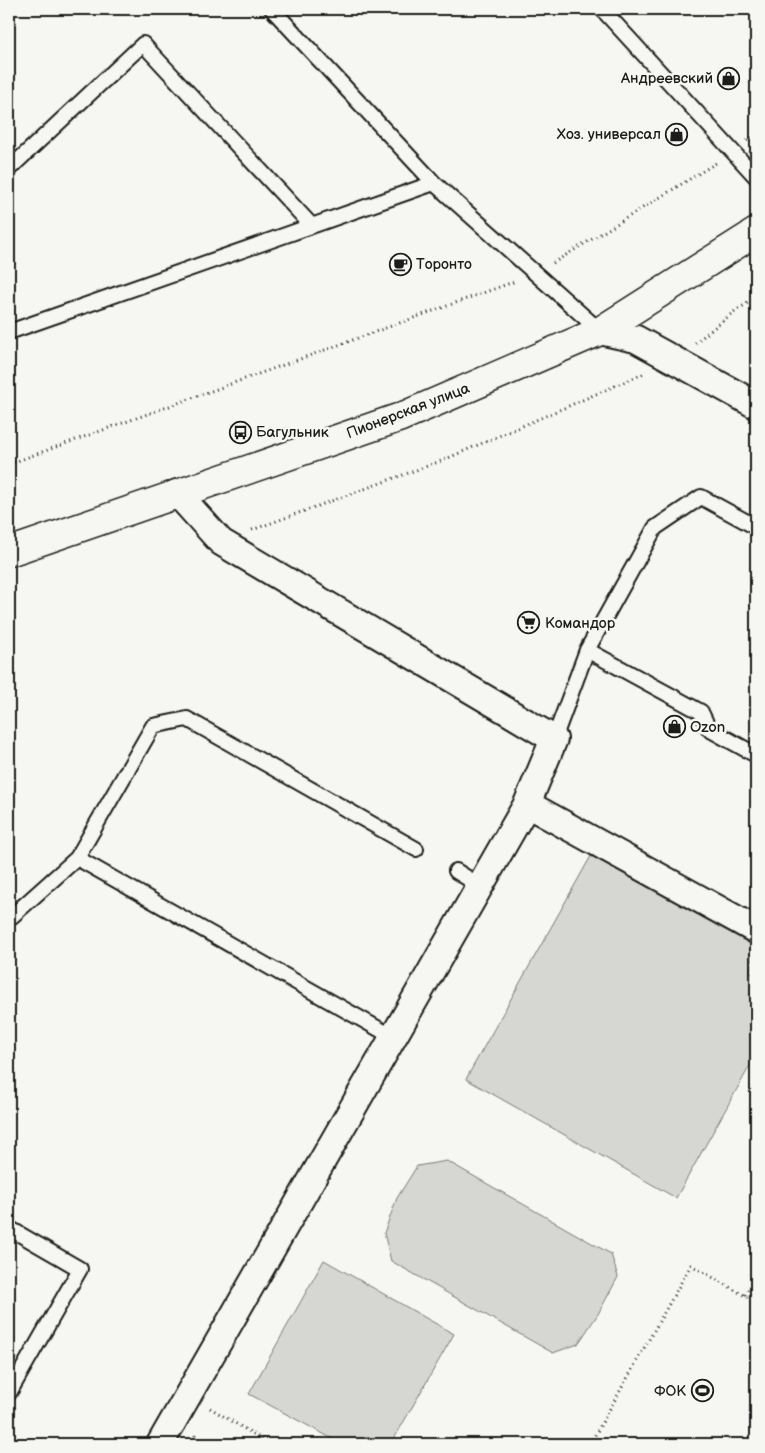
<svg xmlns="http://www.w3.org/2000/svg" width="765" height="1453" viewBox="0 0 765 1453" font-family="'Balsamiq Sans',sans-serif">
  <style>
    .garden { fill: #d6d6d2; stroke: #797977 }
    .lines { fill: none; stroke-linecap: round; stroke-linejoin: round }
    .lane-casing { stroke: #1c1c1c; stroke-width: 18 }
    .street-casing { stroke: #1c1c1c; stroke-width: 30 }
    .secondary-casing { stroke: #1c1c1c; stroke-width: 31 }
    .path { stroke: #1c1c1c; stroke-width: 3; stroke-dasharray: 1 4; stroke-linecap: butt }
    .lane { stroke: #f6f6f2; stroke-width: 14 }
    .street { stroke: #f6f6f2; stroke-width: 26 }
    .secondary { stroke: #f6f6f2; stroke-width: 28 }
    .labels { text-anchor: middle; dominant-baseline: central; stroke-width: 5; stroke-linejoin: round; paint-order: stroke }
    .poi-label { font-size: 15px; fill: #1c1c1c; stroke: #f6f6f2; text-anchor: start }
    .street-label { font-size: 15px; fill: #1c1c1c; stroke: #f6f6f2 }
  </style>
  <rect width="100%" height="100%" fill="#f6f6f2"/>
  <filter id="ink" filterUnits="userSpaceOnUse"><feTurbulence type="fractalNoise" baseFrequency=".02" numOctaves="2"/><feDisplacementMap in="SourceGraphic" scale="10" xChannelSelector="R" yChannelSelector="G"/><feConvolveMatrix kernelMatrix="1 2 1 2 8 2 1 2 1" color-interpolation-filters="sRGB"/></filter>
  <g filter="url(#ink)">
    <path class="garden" d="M591 856 754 946 750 972 756 976V1055L676 1198 466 1079Z
      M447 1161 611 1254 618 1277 598 1314 578 1344 553 1353 391 1261 384 1233 397 1198 417 1166Z
      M324 1260 454 1334 391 1444H342L249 1394Z"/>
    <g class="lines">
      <defs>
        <path id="lane" d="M272 9 434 183 600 331
          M602 9 756 177
          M9 169 143 44 312 226
          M9 332 434 183
          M587 650 701 712 709 729 756 755
          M554 739 587 650 655 528 701 497 756 527
          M77 858 153 726 187 719 416 849
          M456 871 480 886
          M9 915 11 917 77 858 393 1037
          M9 1228 80 1269 9 1393"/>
        <path id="street" d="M600 331 636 339 756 405
          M177 493 221 542 554 739 527 804 756 930
          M160 1444 527 804"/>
        <path id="secondary" d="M9 552 401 417 600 331 756 232"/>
      </defs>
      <use href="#lane" class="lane-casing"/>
      <use href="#street" class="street-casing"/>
      <use href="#secondary" class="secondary-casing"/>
      <path class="path" d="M747 141 756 133
        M553 263 716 163
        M695 343 735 311 756 298
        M9 464 516 281
        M252 530 441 461 645 373
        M745 1295 756 1275
        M210 1408 270 1444
        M195 1435 197 1444
        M590 1444 691 1265 756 1302"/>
      <use href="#lane" class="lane"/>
      <use href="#street" class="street"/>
      <use href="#secondary" class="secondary"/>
    </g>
  </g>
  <defs>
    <symbol id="shop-ring" viewBox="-11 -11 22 22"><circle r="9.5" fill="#f6f6f2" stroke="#1c1c1c" stroke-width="1.5"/><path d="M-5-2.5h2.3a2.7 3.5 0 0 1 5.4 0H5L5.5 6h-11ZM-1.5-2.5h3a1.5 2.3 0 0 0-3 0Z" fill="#1c1c1c"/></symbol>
    <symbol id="cafe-ring" viewBox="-11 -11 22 22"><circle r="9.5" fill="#f6f6f2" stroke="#1c1c1c" stroke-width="1.5"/><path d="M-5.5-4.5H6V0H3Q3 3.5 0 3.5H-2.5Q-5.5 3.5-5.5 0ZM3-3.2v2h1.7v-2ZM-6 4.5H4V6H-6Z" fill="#1c1c1c"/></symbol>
    <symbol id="bus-ring" viewBox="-11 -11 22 22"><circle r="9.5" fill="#f6f6f2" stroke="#1c1c1c" stroke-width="1.5"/><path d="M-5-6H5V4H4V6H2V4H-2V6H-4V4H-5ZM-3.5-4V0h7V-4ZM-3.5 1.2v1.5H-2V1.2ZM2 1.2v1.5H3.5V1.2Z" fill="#1c1c1c"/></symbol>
    <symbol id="supermarket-ring" viewBox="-11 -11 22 22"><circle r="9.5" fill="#f6f6f2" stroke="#1c1c1c" stroke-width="1.5"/><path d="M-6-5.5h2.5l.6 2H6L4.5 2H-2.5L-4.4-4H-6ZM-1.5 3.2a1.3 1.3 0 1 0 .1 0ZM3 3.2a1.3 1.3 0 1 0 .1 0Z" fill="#1c1c1c"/></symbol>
    <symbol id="stadium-ring" viewBox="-11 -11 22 22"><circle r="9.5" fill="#f6f6f2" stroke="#1c1c1c" stroke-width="1.5"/><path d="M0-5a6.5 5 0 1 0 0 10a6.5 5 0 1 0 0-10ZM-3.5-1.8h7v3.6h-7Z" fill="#1c1c1c"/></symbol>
  </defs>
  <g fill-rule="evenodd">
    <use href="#shop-ring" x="716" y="66" width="25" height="25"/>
    <use href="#shop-ring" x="664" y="122" width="25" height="25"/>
    <use href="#cafe-ring" x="388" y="252" width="25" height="25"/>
    <use href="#bus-ring" x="228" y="420" width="25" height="25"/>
    <use href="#supermarket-ring" x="516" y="610" width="25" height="25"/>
    <use href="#shop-ring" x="662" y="714" width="25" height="25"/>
    <use href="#stadium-ring" x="690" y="1378" width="25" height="25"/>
  </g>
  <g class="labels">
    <g class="poi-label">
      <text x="713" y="78" text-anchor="end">Андреевский</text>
      <text x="661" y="134" text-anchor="end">Хоз. универсал</text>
      <text x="416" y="264">Торонто</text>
      <text x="256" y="432">Багульник</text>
      <text x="545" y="623">Командор</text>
      <text x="690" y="727">Ozon</text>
      <text x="686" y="1391" text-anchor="end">ФОК</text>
    </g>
    <g class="street-label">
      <text transform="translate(408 411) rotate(-21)">Пионерская улица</text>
    </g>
  </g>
  <rect width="765" height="1453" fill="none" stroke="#f6f6f2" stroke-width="30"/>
  <rect x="15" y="15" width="735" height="1423" fill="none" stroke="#1c1c1c" stroke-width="2" filter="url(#ink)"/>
</svg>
